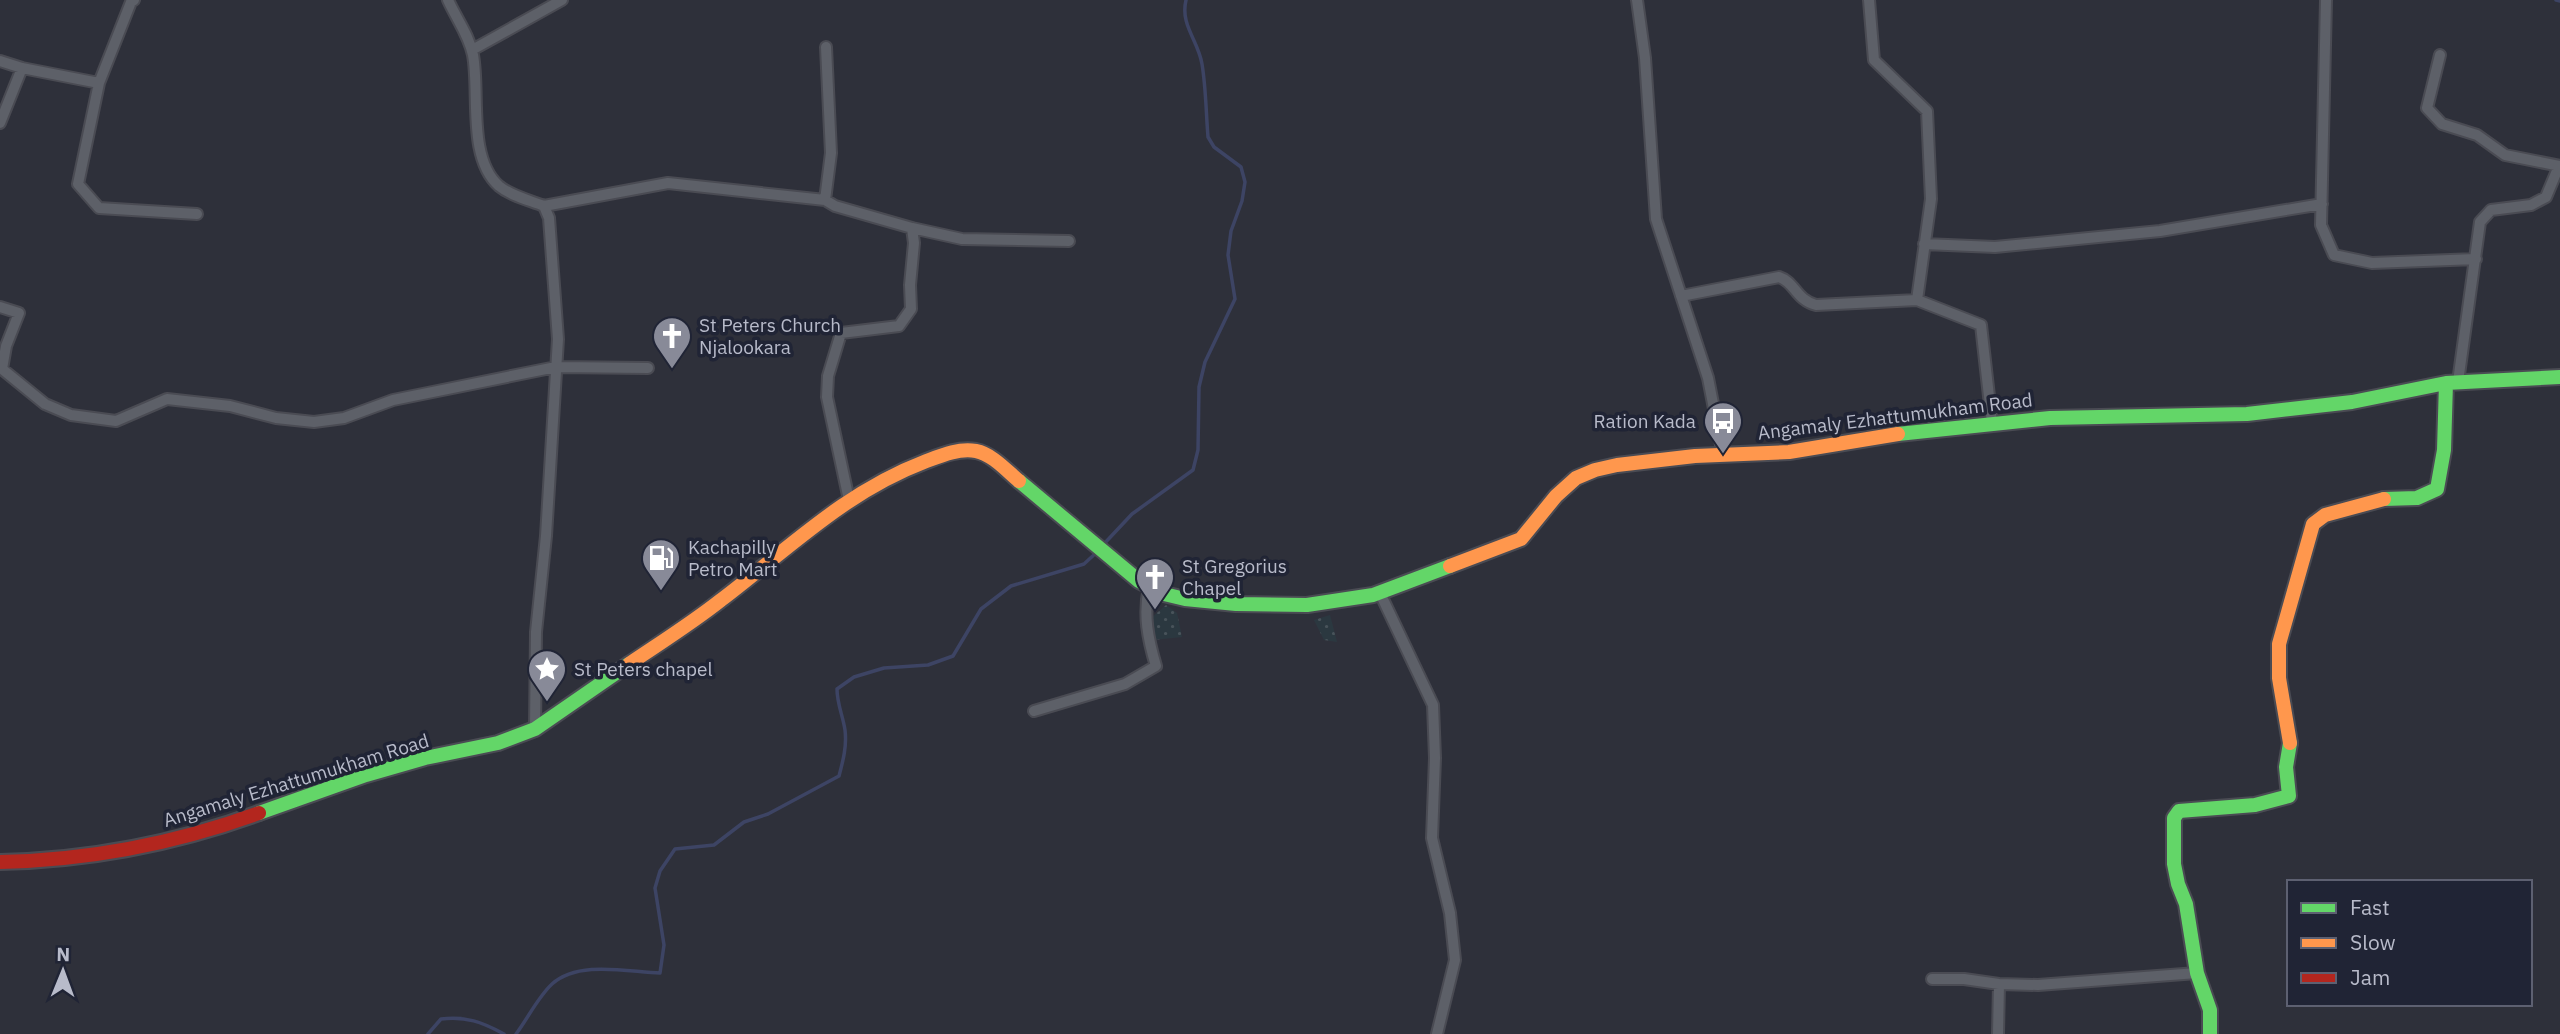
<svg xmlns="http://www.w3.org/2000/svg" width="2560" height="1034" viewBox="0 0 2560 1034" font-family="'IBM Plex Sans',sans-serif">
  <style>
    .grass { fill: url(#grass-dots) }
    .lines { fill: none; stroke-linecap: round; stroke-linejoin: round }
    .stream { stroke: #3d4464; stroke-width: 3.5 }
    .street-casing { stroke: #4a4b53; stroke-width: 14 }
    .fast-casing { stroke: #4a4b53; stroke-width: 18 }
    .slow-casing { stroke: #4a4b53; stroke-width: 18 }
    .jam-casing { stroke: #4a4b53; stroke-width: 18 }
    .street { stroke: #5d6068; stroke-width: 10 }
    .fast { stroke: #63d668; stroke-width: 14 }
    .slow { stroke: #ff974d; stroke-width: 14 }
    .jam { stroke: #b3261e; stroke-width: 14 }
    .labels { text-anchor: middle; dominant-baseline: central; stroke-width: 7; stroke-linejoin: round; paint-order: stroke }
    .poi-label { font-size: 19px; fill: #b8bbca; stroke: #202435; text-anchor: start }
    .street-label { font-size: 19px; fill: #b8bbca; stroke: #202435 }
  </style>
  <defs>
    <pattern id="grass-dots" width="8" height="8" patternUnits="userSpaceOnUse" patternTransform="scale(1.75)"><rect width="8" height="8" fill="#2b3840"/><path d="M2 2h.1M6 6h.1" fill="none" stroke="#48535a" stroke-width="1.8" stroke-linecap="round"/></pattern>
  </defs>
  <rect width="100%" height="100%" fill="#2e303a"/>
  <path class="grass" d="M1166 605 1177 613 1182 637 1153 640 1150 619Z
    M1330 615 1337 642 1324 640 1314 620Z"/>
  <g class="lines">
    <path class="stream" d="M2556 0 2560 1
      M1102 546 1132 514 1193 470 1198 450 1199 387 1205 362 1235 299 1228 255 1231 231 1242 201 1245 182 1241 167 1214 147 1208 137C1206 113 1206 88 1202 64 1198 40 1180 25 1186 0
      M428 1034 441 1019C466 1016 482 1022 504 1034
      M516 1034C528 1018 538 997 552 984 579 960 628 972 660 973L664 945 655 888 660 871 675 849 714 845 744 822 768 814 839 776C843 761 847 746 845 730 843 716 837 704 837 689L854 677 884 668 928 665 953 656 981 609 1011 586 1084 564 1097 552"/>
    <defs>
      <path id="street" d="M448 0C456 18 469 35 473 55 480 92 467 158 499 186 511 196 529 200 544 206L549 218 558 339 546 536 536 632 535 729
        M1637 0 1645 58 1656 219 1708 378 1723 455
        M1869 0 1874 60 1927 111 1931 199 1917 300 1981 325 1992 423
        M2326 0 2321 225 2334 255 2372 263 2476 259
        M472 50 562 0
        M2440 55 2427 108 2442 124 2477 135 2505 155 2560 166
        M0 61 22 68 99 83 131 2 134 0
        M99 83 78 184 99 208 197 214
        M0 123 22 68
        M825 200 831 153 826 47
        M544 206 668 183 825 200 835 206 912 228 962 239 1069 241
        M1924 244 1995 247 2160 231 2322 204
        M1681 296 1779 277C1795 282 1796 300 1816 305L1917 300
        M0 307 19 313 6 346 2 369 45 404 71 415 116 421 167 399 230 406 276 418 314 422 344 418 393 400 556 367 648 368
        M2458 382 2480 222 2491 210 2531 205 2546 197 2559 166
        M849 500 827 397 828 376 841 333 899 326 911 309 910 285 914 243 912 228
        M1380 593 1433 705 1435 758 1432 838 1450 913 1455 960 1437 1034
        M1034 711 1125 684 1156 666C1148 639 1143 615 1149 587
        M1932 979H1964L1999 984 2038 985 2197 973
        M1998 1034 1999 984"/>
      <path id="fast" d="M1898 434 2050 418 2247 414 2352 402 2446 383 2560 377
        M1019 481 1139 581 1164 594 1185 599 1236 604 1307 605 1373 595 1450 566
        M2384 499 2417 498 2437 489 2444 450 2446 383
        M259 813 366 775 425 758 498 743 535 729 629 664
        M2210 1034V1010L2197 973 2186 904 2178 884 2174 864V818L2179 811 2255 805 2289 796 2286 767 2290 743"/>
      <path id="slow" d="M1450 566 1521 539 1556 496 1576 478 1595 470 1617 465 1695 456 1789 452 1898 434
        M629 664C660 643 692 623 721 600 787 550 845 492 924 462 940 456 957 448 976 451 992 454 1007 471 1019 481
        M2290 743 2279 678V644L2313 524 2325 515 2384 499"/>
      <path id="jam" d="M0 862C88 860 177 843 259 813"/>
    </defs>
    <use href="#street" class="street-casing"/>
    <use href="#fast" class="fast-casing"/>
    <use href="#slow" class="slow-casing"/>
    <use href="#jam" class="jam-casing"/>
    <use href="#street" class="street"/>
    <use href="#fast" class="fast"/>
    <use href="#slow" class="slow"/>
    <use href="#jam" class="jam"/>
  </g>
  <defs>
    <symbol id="church-pin" viewBox="-11 -11 22 30"><path d="M0 17L-7.5 6A9.5 9.5 0 1 1 7.5 6Z" fill="#888a98" stroke="#202435"/><path d="M-1.2-6h2.4v3.5h3.3v2.4h-3.3V6h-2.4V-.1h-3.3v-2.4h3.3Z" fill="#fff"/></symbol>
    <symbol id="bus-pin" viewBox="-11 -11 22 30"><path d="M0 17L-7.5 6A9.5 9.5 0 1 1 7.5 6Z" fill="#888a98" stroke="#202435"/><path d="M-5-6H5V4H4V6H2V4H-2V6H-4V4H-5ZM-3.5-4V0h7V-4ZM-3.5 1.2v1.5H-2V1.2ZM2 1.2v1.5H3.5V1.2Z" fill="#fff"/></symbol>
    <symbol id="fuel-pin" viewBox="-11 -11 22 30"><path d="M0 17L-7.5 6A9.5 9.5 0 1 1 7.5 6Z" fill="#888a98" stroke="#202435"/><path d="M-5.5-6h7V0h2V4h1.3V-2.5L3-4.5l.8-.8L6-3V5H2.5V1h-1V6h-7ZM-4.2-4.7v3.2H.2V-4.7Z" fill="#fff"/></symbol>
    <symbol id="sight-pin" viewBox="-11 -11 22 30"><path d="M0 17L-7.5 6A9.5 9.5 0 1 1 7.5 6Z" fill="#888a98" stroke="#202435"/><path d="M0-6L1.8-2.2L6-1.7L2.9 1.2L3.7 5.4L0 3.3L-3.7 5.4L-2.9 1.2L-6-1.7L-1.8-2.2Z" fill="#fff"/></symbol>
  </defs>
  <g fill-rule="evenodd">
    <use href="#church-pin" x="650" y="314" width="44" height="60"/>
    <use href="#bus-pin" x="1701" y="399" width="44" height="60"/>
    <use href="#fuel-pin" x="639" y="536" width="44" height="60"/>
    <use href="#church-pin" x="1133" y="555" width="44" height="60"/>
    <use href="#sight-pin" x="525" y="647" width="44" height="60"/>
  </g>
  <g class="labels">
    <g class="poi-label">
      <text x="699" y="325">St Peters Church<tspan x="699" dy="22">Njalookara</tspan></text>
      <text x="1696" y="421" text-anchor="end">Ration Kada</text>
      <text x="688" y="547">Kachapilly<tspan x="688" dy="22">Petro Mart</tspan></text>
      <text x="1182" y="566">St Gregorius<tspan x="1182" dy="22">Chapel</tspan></text>
      <text x="574" y="669">St Peters chapel</text>
    </g>
    <g class="street-label">
      <text transform="translate(1895 416) rotate(-7)">Angamaly Ezhattumukham Road</text>
      <text transform="translate(296 780) rotate(-17)">Angamaly Ezhattumukham Road</text>
    </g>
  </g>
  <rect x="2287" y="880" width="245" height="126" fill="#202435" stroke="#5d6071" stroke-width="2"/>
  <rect x="2301" y="903" width="35" height="10" fill="#63d668" stroke="#5d6071" stroke-width="2"/>
  <text x="2350" y="915" font-size="21" fill="#b8bbca">Fast</text>
  <rect x="2301" y="938" width="35" height="10" fill="#ff974d" stroke="#5d6071" stroke-width="2"/>
  <text x="2350" y="950" font-size="21" fill="#b8bbca">Slow</text>
  <rect x="2301" y="973" width="35" height="10" fill="#b3261e" stroke="#5d6071" stroke-width="2"/>
  <text x="2350" y="985" font-size="21" fill="#b8bbca">Jam</text>
  <g transform="translate(63 971) rotate(1)" stroke="#202435" stroke-width="5" paint-order="stroke">
  <path d="M0-5L12 26L0 18L-12 26Z" fill="#b8bbca"/>
  <text y="-10" font-size="19" font-weight="bold" text-anchor="middle" fill="#b8bbca">N</text>
  </g>
</svg>
